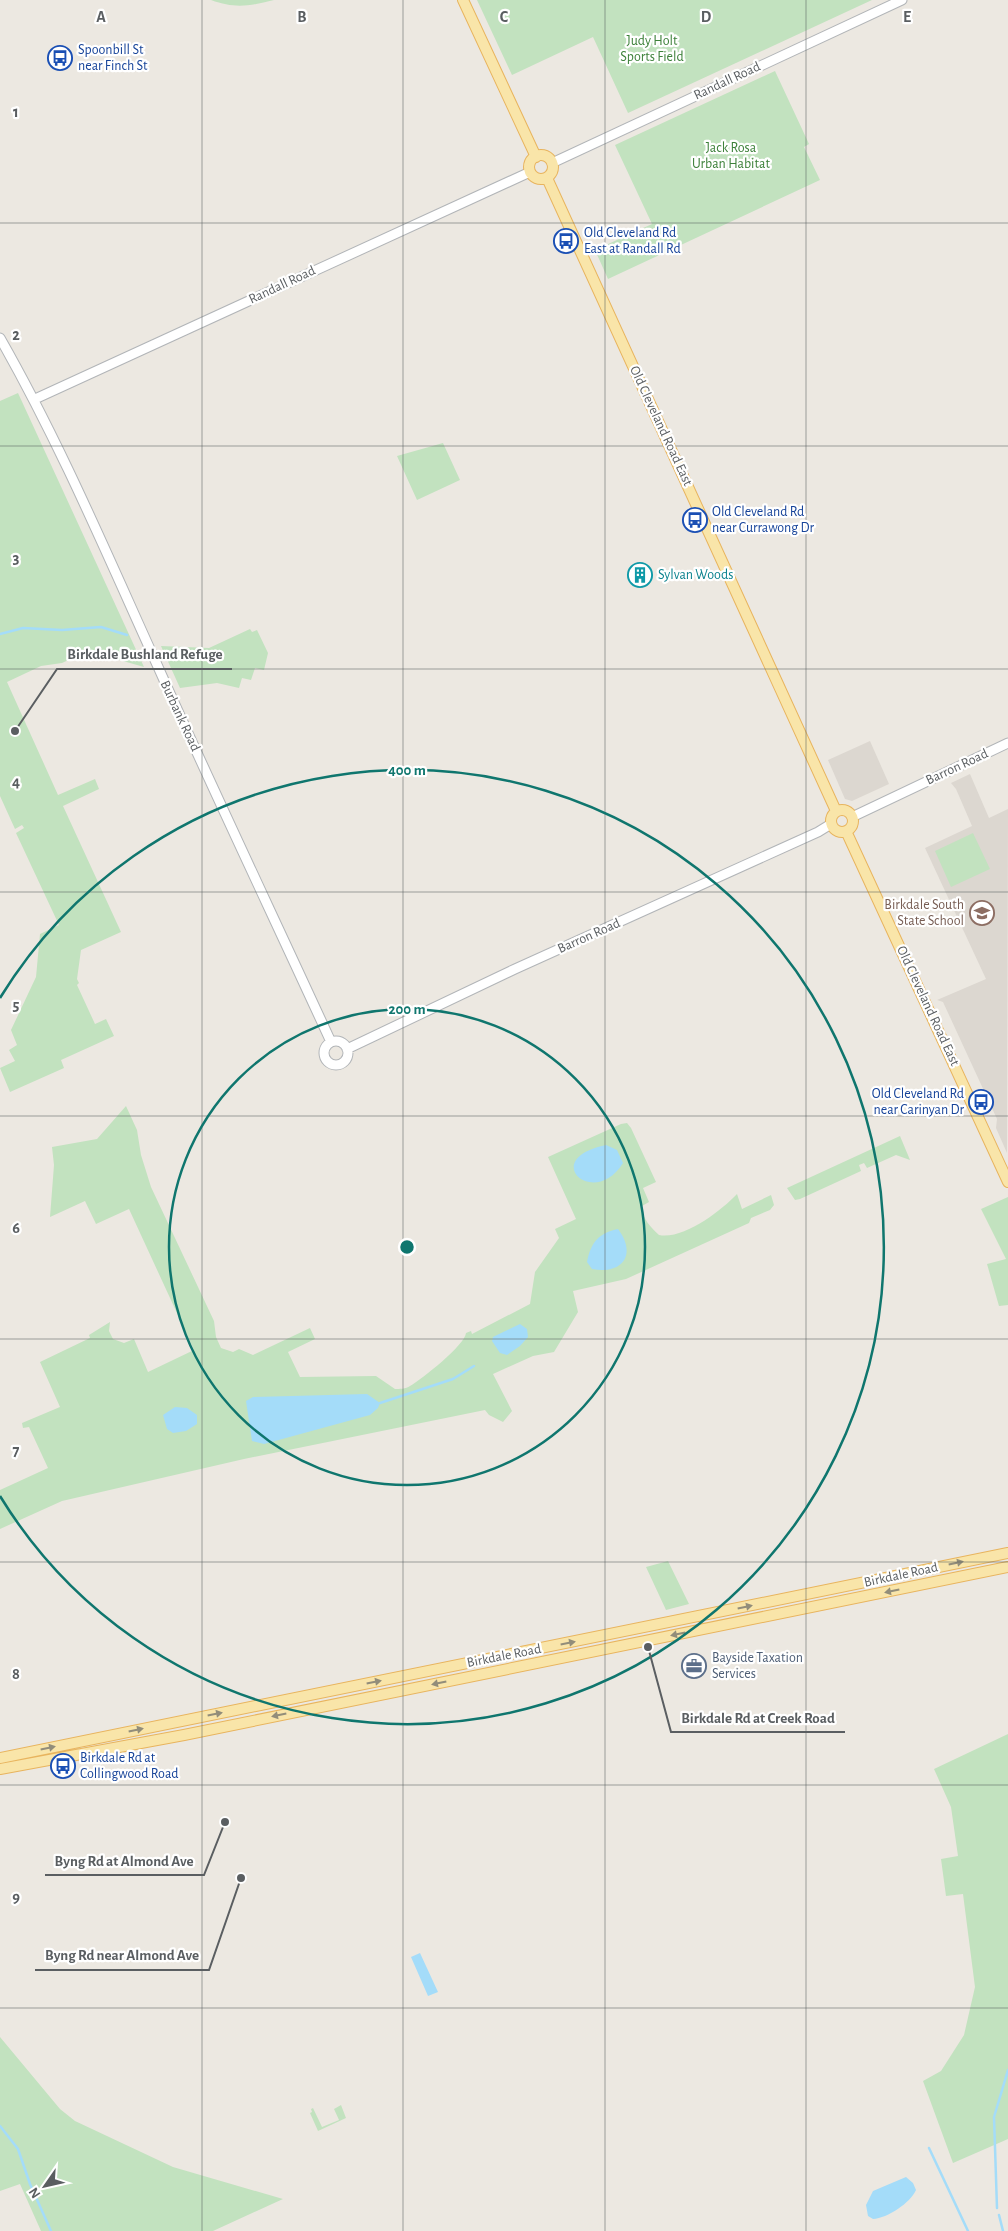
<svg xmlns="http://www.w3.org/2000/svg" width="1008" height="2231" viewBox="0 0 1008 2231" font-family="'Alegreya Sans',sans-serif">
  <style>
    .education { fill: #dcd7d0 }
    .green { fill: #c2e2bf }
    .water { fill: #a4dcf9 }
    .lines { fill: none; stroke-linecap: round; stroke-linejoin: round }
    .stream { stroke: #a4dcf9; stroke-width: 2.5 }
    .tertiary-casing { stroke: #b2b5b8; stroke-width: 11 }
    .primary-casing { stroke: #e8b45e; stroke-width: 12 }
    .tertiary { stroke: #fff; stroke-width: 9 }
    .primary { stroke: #f9e5a9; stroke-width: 10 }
    .oneway { fill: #928d7a }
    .grid { fill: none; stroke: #5a5e61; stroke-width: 1; stroke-opacity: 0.55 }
    .ring { fill: none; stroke: #0f766e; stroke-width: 2.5 }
    .labels { text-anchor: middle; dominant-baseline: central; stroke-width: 4.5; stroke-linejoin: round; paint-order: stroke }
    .park-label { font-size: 14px; fill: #3d813a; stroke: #fff }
    .transit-label { font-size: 14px; fill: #164399; stroke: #fff; text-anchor: start }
    .street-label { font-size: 14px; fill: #5a5e61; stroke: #fff }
    .culture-label { font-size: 14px; fill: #0d838f; stroke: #fff; text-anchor: start }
    .education-label { font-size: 14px; fill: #785e54; stroke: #fff; text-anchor: end }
    .service-label { font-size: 14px; fill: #4e5e75; stroke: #fff; text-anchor: start }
    .grid-label { font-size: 16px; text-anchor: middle; font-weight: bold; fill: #5a5e61; stroke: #fff; stroke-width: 4.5; stroke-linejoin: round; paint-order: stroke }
    .centre { fill: #0f766e; stroke: #fff; stroke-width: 2.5 }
    .ring-label { font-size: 15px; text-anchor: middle; font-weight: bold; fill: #0f766e; stroke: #fff; stroke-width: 4.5; stroke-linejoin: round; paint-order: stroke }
    .leader { fill: none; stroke: #5a5e61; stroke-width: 2 }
    .callout-dot { fill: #5a5e61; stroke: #fff; stroke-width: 2 }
    .callout-label { font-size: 15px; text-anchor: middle; font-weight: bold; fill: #5a5e61; stroke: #fff; stroke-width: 4.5; stroke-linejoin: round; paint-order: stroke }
  </style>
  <rect width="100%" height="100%" fill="#ece8e1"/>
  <path class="education" d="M870 741 889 784 852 801 845 799 828 760Z
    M970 774 989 818 1008 809 1007 1153 996 1128 997 1119 943 1002 937 1000 986 979 925 848 972 826 956 789 951 783Z"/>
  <path class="green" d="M211 0H274C250 6 235 9 211 0Z
    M477 0H872L628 113 593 37 512 75Z
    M775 71 809 144 804 147 820 180 608 279 595 250 652 224 615 145Z
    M18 393 144 667 88 651 62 663 41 666 7 682 58 795 95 779 99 789 63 806 121 932 81 950 77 979 79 983 77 985 95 1024 106 1019 114 1036 61 1060 64 1068 10 1092 0 1068 15 1061 9 1050 17 1045 11 1030 36 977 40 934 59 925 16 833 24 828 22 825 15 829 0 796V401Z
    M443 443 460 480 417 500 397 456Z
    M250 629 252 632 257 630 268 653 264 670 255 668 251 680 242 678 239 688 217 683 180 688 161 646 209 648Z
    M973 833 990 869 951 887 935 851Z
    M126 1106 137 1130 141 1155 151 1187 214 1321 216 1337 221 1348 233 1352 239 1349 253 1355 310 1328 315 1339 288 1352 300 1377 376 1376 395 1389C399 1389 406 1389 410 1386 422 1379 465 1345 466 1333L471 1331 472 1334 530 1304 535 1272 559 1238 555 1229 576 1219 548 1157 621 1124 627 1123 631 1128 656 1182 643 1188 649 1202 642 1206C641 1217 651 1228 659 1235 683 1240 721 1211 737 1194L742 1209 771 1195 774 1205 770 1210 751 1218 749 1223 626 1279 573 1291 578 1312 554 1352 533 1356 493 1374 512 1411 503 1422 489 1415 485 1410 244 1459 62 1501 0 1529V1490L48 1468 29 1427 23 1428 22 1423 60 1407 40 1362 90 1338 89 1335 110 1322 109 1331 113 1339 124 1343 134 1339 148 1372 194 1350 129 1209 96 1224 85 1201 50 1217 54 1165 52 1147 97 1139Z
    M900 1136 910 1160 896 1155 867 1168 864 1163 859 1165 861 1171 800 1199 795 1200 787 1188Z
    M1008 1197V1305L999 1306 987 1264 1006 1259 981 1209Z
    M668 1561 689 1604 666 1610 646 1567Z
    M1008 1734V2139L953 2163 923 2081 941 2071 964 2035 975 1987 963 1894 946 1896 941 1859 958 1856 951 1807 934 1769Z
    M0 2037 60 2109 75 2121 173 2167 283 2199 213 2231H41L20 2184 0 2191Z
    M341 2105 346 2118 318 2131 310 2113 312 2112 311 2109 313 2108 322 2127 339 2120 334 2109Z"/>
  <path class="water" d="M606 1145 617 1150 623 1163C594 1210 538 1159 606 1145Z
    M618 1229C637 1254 623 1275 592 1269L587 1262C591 1242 599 1233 618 1229Z
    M520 1324 527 1329 528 1337 520 1346 507 1355 500 1353 492 1341 493 1337Z
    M367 1394 380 1403 378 1408 370 1415 264 1444 252 1441 246 1401 253 1397Z
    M175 1407 187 1408 197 1415V1424L186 1431 173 1433 167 1429 163 1415Z
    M420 1953 438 1992 428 1996 411 1957Z
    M906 2177 913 2183 916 2190C910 2203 888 2218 873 2219L868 2216 866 2205 873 2191Z"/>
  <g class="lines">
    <path class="stream" d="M0 634 23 628 62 630 101 627 127 635
      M380 1403 453 1379 474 1366
      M0 2126 18 2149 30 2184 51 2231
      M929 2148 968 2231
      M997 2208 994 2117 1008 2070
      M999 2215 1003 2231"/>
    <defs>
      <path id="tertiary" d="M552 163 902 0
        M0 338C61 445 108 557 159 669 215 794 274 918 331 1042
        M35 399 530 172
        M852 817 1008 743
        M324 1053a12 12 0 1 1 24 0a12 12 0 1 1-24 0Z
        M347 1049 515 969 818 832 831 824"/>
      <path id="primary" d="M463 0 536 157
        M529 167a12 12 0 1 1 24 0a12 12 0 1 1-24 0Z
        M547 178 836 811
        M831 821a11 11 0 1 1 22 0a11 11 0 1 1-22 0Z
        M846 831 1008 1182
        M0 1758 1008 1553
        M0 1769 184 1735 1008 1567"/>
    </defs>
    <use href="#tertiary" class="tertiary-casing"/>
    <use href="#primary" class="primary-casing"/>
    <use href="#tertiary" class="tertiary"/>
    <use href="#primary" class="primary"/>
  </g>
  <defs><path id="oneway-solid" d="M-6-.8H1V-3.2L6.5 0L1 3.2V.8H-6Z" transform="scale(1.25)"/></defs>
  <g class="oneway">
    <use href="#oneway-solid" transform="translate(956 1563) rotate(-12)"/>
    <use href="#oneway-solid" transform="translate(892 1591) rotate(168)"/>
    <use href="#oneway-solid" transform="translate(745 1607) rotate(-12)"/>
    <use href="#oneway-solid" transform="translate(678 1634) rotate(168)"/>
    <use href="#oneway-solid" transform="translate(568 1643) rotate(-11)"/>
    <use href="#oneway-solid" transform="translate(374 1682) rotate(-11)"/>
    <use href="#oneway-solid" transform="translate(439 1683) rotate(168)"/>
    <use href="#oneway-solid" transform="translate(215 1714) rotate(-11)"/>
    <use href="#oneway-solid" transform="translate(279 1715) rotate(168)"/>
    <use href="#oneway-solid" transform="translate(136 1730) rotate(-12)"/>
    <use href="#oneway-solid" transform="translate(48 1748) rotate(-12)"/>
  </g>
  <path class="grid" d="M202 0V2231M403 0V2231M605 0V2231M806 0V2231M0 223H1008M0 446H1008M0 669H1008M0 892H1008M0 1116H1008M0 1339H1008M0 1562H1008M0 1785H1008M0 2008H1008"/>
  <g class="ring">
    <circle cx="407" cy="1247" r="238"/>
    <path d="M0 998A477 477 0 1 1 0 1496"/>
  </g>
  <defs>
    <symbol id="bus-ring" viewBox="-11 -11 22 22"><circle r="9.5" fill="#fff" stroke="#1a4fb4" stroke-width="1.5"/><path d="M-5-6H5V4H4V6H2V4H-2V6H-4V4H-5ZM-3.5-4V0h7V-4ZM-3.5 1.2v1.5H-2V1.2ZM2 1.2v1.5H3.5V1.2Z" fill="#1a4fb4"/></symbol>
    <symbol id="building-ring" viewBox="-11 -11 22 22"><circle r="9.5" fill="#fff" stroke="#0f9aa8" stroke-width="1.5"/><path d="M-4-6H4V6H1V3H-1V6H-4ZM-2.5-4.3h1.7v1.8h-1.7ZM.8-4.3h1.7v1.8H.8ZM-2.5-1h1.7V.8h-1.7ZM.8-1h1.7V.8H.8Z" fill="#0f9aa8"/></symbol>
    <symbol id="school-ring" viewBox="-11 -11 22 22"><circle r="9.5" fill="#fff" stroke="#8d6e63" stroke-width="1.5"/><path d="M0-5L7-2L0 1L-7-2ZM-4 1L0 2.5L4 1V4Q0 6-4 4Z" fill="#8d6e63"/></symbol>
    <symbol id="office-ring" viewBox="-11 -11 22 22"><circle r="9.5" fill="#fff" stroke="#5c6f8a" stroke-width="1.5"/><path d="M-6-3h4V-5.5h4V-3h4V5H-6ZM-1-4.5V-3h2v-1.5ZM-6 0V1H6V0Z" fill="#5c6f8a"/></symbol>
  </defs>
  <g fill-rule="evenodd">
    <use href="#bus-ring" x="46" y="44" width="28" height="28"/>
    <use href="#bus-ring" x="552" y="227" width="28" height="28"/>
    <use href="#bus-ring" x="681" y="506" width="28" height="28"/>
    <use href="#building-ring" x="626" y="561" width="28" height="28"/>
    <use href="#school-ring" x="968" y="899" width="28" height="28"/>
    <use href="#bus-ring" x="967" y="1088" width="28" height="28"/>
    <use href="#office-ring" x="680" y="1652" width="28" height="28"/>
    <use href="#bus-ring" x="49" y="1752" width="28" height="28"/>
  </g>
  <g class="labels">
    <g class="park-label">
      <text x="652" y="41">Judy Holt<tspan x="652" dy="16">Sports Field</tspan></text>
      <text x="731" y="148">Jack Rosa<tspan x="731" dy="16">Urban Habitat</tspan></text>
    </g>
    <g class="transit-label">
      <text x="78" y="50">Spoonbill St<tspan x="78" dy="16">near Finch St</tspan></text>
      <text x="584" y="233">Old Cleveland Rd<tspan x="584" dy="16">East at Randall Rd</tspan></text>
      <text x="712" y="512">Old Cleveland Rd<tspan x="712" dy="16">near Currawong Dr</tspan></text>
      <text x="964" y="1094" text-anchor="end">Old Cleveland Rd<tspan x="964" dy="16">near Carinyan Dr</tspan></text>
      <text x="80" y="1758">Birkdale Rd at<tspan x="80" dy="16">Collingwood Road</tspan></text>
    </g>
    <g class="street-label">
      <text transform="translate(727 81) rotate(-25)">Randall Road</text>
      <text transform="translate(282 285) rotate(-25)">Randall Road</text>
      <text transform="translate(661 426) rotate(65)">Old Cleveland Road East</text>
      <text transform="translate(180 716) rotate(65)">Burbank Road</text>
      <text transform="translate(957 767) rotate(-25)">Barron Road</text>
      <text transform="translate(589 936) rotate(-24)">Barron Road</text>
      <text transform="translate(928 1006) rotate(65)">Old Cleveland Road East</text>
      <text transform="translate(901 1575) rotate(-12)">Birkdale Road</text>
      <text transform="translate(504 1656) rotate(-11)">Birkdale Road</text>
    </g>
    <g class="culture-label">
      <text x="658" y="575">Sylvan Woods</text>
    </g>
    <g class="education-label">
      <text x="964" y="905">Birkdale South<tspan x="964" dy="16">State School</tspan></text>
    </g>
    <g class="service-label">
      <text x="712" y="1658">Bayside Taxation<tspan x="712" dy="16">Services</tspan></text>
    </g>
  </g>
  <g class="grid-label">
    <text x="101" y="22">A</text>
    <text x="302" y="22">B</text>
    <text x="504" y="22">C</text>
    <text x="706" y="22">D</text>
    <text x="907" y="22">E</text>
    <text x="16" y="117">1</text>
    <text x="16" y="340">2</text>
    <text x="16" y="563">3</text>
    <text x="16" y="787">4</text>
    <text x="16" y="1010">5</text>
    <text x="16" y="1233">6</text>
    <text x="16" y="1456">7</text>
    <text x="16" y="1679">8</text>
    <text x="16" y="1902">9</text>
  </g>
  <circle cx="407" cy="1247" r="8" class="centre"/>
  <g class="ring-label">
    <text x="407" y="775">400 m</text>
    <text x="407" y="1014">200 m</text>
  </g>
  <path class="leader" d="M15 731L57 669H232M648 1647L671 1732H845M225 1822L204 1875H45M241 1878L209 1970H35"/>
  <g class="callout-dot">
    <circle cx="15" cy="731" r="5"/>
    <circle cx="648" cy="1647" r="5"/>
    <circle cx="225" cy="1822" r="5"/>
    <circle cx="241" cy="1878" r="5"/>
  </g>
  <g class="callout-label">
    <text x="145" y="659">Birkdale Bushland Refuge</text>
    <text x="758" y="1723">Birkdale Rd at Creek Road</text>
    <text x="124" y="1866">Byng Rd at Almond Ave</text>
    <text x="122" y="1960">Byng Rd near Almond Ave</text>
  </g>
  <g transform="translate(45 2186) rotate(236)" stroke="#ffffff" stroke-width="4" paint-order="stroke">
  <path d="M0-4L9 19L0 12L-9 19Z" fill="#5a5e61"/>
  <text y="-8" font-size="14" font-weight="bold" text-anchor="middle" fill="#5a5e61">N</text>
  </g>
</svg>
